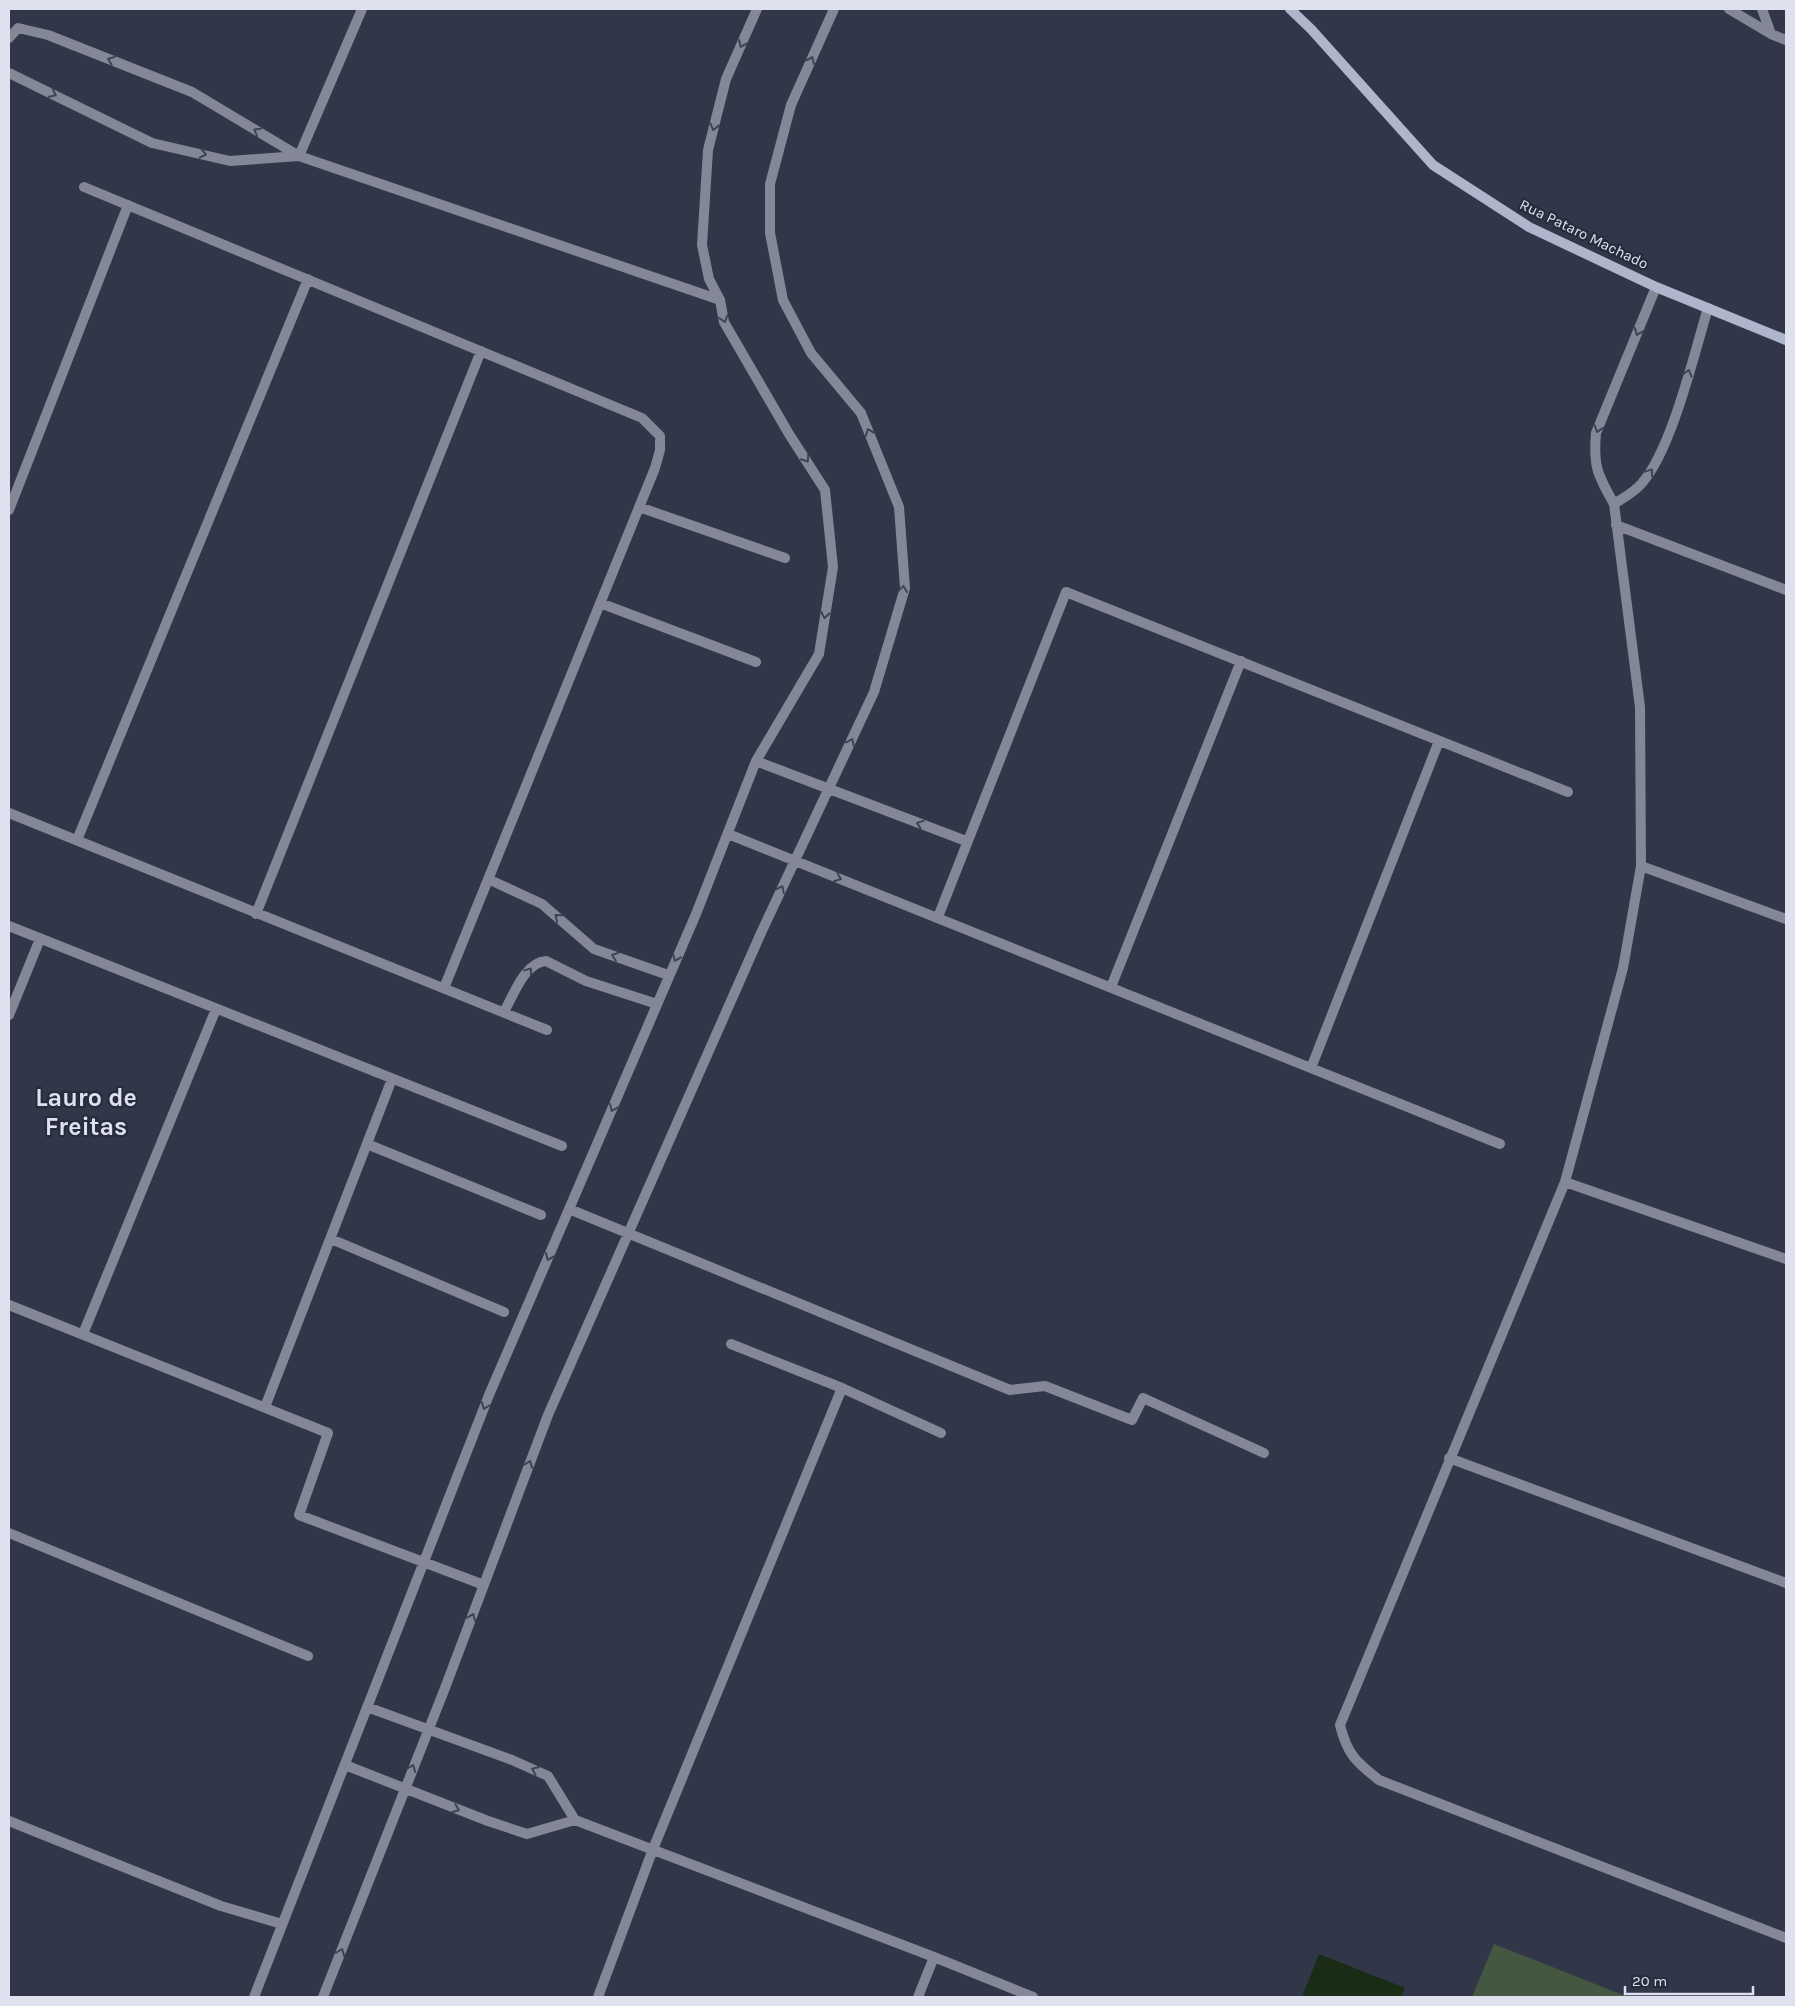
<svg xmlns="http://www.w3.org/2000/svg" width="1795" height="2006" viewBox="0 0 1795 2006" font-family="Karla,sans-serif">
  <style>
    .green { fill: #445740 }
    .water { fill: #192c15 }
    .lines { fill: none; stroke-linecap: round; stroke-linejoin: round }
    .lane { stroke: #848896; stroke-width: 10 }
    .secondary { stroke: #afb5cb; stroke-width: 10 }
    .oneway { stroke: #3e4353 }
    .labels { text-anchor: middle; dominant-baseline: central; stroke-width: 4.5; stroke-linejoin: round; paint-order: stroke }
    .street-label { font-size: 15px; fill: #dfe2ee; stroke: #272c3d }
    .town-label { font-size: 25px; font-weight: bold; fill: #dfe2ee; stroke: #272c3d }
  </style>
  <rect width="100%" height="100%" fill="#313648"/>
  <path class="green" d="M1494 1944 1628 1997H1472Z"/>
  <path class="water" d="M1319 1954 1405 1988 1401 1997H1302Z"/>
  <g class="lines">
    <path class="lane" d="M362 9 299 156 720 300
      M1729 9 1771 34 1786 40
      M1762 9 1771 34
      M9 38 18 28 48 35 192 92 299 156
      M9 73 152 143 230 161 299 156
      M84 187 642 418 660 436V450L655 468 444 988
      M1656 287 1596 433C1593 468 1598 475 1614 504L1640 707 1641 866 1623 968 1565 1182 1340 1725C1347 1754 1356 1762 1379 1780L1786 1938
      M1614 504C1623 498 1635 492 1642 483 1672 449 1694 354 1708 308
      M639 507 785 558
      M9 510 128 205
      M1616 525 1786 590
      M600 603 756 662
      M756 761 966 841
      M9 813 547 1030
      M728 834 1500 1144
      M77 840 308 279
      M1641 866 1786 919
      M488 879 542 904 594 949 668 975
      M256 914 481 351
      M938 917 1066 592 1568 792
      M9 926 562 1146
      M1111 987 1241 661
      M504 1012C513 996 525 962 546 961L586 981 657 1004
      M9 1015 40 939
      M1311 1068 1439 741
      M367 1144 541 1215
      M1565 1182 1786 1259
      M569 1209 1010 1390 1045 1386 1132 1420 1143 1398 1264 1453
      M331 1239 504 1312
      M9 1305 328 1433 299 1515 484 1585
      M83 1334 216 1009
      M731 1344 842 1388 941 1433
      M265 1407 392 1079
      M1449 1458 1786 1583
      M9 1533 308 1656
      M367 1707 512 1760 548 1776 575 1820
      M345 1765 488 1821 527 1834 575 1820 934 1957 1033 1997
      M9 1821 221 1906 282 1924
      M254 1997 489 1395 696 914 756 761 819 654 833 567 825 490 789 434 724 322 720 300 709 279 702 245 708 150 726 79 757 9
      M323 1997 445 1688 548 1415 761 933 874 692 905 588 899 507 861 413 811 353 783 300 770 233V184L791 105 834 9
      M598 1997 653 1849 842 1388
      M918 1997 934 1957"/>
    <path class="secondary" d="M1290 9 1311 29 1433 165 1529 227 1656 287 1786 340"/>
  </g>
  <defs><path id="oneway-chevron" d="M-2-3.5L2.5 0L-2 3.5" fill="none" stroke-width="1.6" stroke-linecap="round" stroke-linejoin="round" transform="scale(1.25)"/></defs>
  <g class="oneway">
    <use href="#oneway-chevron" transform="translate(742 44) rotate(114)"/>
    <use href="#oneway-chevron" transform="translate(111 60) rotate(-158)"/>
    <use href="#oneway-chevron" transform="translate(811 60) rotate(-66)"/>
    <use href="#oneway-chevron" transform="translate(53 94) rotate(26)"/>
    <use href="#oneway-chevron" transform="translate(714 127) rotate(104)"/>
    <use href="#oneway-chevron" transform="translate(257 131) rotate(-150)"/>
    <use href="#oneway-chevron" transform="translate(203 154) rotate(13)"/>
    <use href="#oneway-chevron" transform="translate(724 319) rotate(72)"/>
    <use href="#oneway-chevron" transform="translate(1638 332) rotate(112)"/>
    <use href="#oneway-chevron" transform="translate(1688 373) rotate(-73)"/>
    <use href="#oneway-chevron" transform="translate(1598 429) rotate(109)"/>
    <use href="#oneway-chevron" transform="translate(869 432) rotate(-112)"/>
    <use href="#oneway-chevron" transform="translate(806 459) rotate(57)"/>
    <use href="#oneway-chevron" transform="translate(1650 472) rotate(-56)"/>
    <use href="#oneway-chevron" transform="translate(903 589) rotate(-83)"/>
    <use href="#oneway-chevron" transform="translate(825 615) rotate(99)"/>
    <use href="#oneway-chevron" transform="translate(851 742) rotate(-65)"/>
    <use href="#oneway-chevron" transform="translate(920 824) rotate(-159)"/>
    <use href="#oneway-chevron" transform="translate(838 878) rotate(21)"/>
    <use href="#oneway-chevron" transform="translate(781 889) rotate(-64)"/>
    <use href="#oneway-chevron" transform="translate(558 917) rotate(-140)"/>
    <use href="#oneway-chevron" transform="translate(615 956) rotate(-161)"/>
    <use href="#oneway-chevron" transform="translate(676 958) rotate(114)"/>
    <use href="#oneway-chevron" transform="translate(529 971) rotate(-53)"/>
    <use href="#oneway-chevron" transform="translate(613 1108) rotate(113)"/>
    <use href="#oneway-chevron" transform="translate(549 1257) rotate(113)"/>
    <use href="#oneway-chevron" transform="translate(485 1406) rotate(111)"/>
    <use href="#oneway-chevron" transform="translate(529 1464) rotate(-69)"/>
    <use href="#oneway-chevron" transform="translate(472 1617) rotate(-69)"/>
    <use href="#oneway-chevron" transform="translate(412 1768) rotate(-69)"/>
    <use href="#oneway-chevron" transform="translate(535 1770) rotate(-156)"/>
    <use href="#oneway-chevron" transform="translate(456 1809) rotate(22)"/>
    <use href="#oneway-chevron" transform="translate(341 1952) rotate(-69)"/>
  </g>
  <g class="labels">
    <g class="street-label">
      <text transform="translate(1584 234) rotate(26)">Rua Pataro Machado</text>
    </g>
    <g class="town-label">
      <text x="86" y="1097">Lauro de<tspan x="86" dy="29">Freitas</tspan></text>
    </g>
  </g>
  <rect width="1795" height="2006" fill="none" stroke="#dfe2ee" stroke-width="20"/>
  <path d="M1625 1986v8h128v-8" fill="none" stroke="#dfe2ee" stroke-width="2.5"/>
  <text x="1632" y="1986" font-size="15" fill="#dfe2ee" stroke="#272c3d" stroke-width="4" paint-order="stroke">20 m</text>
</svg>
